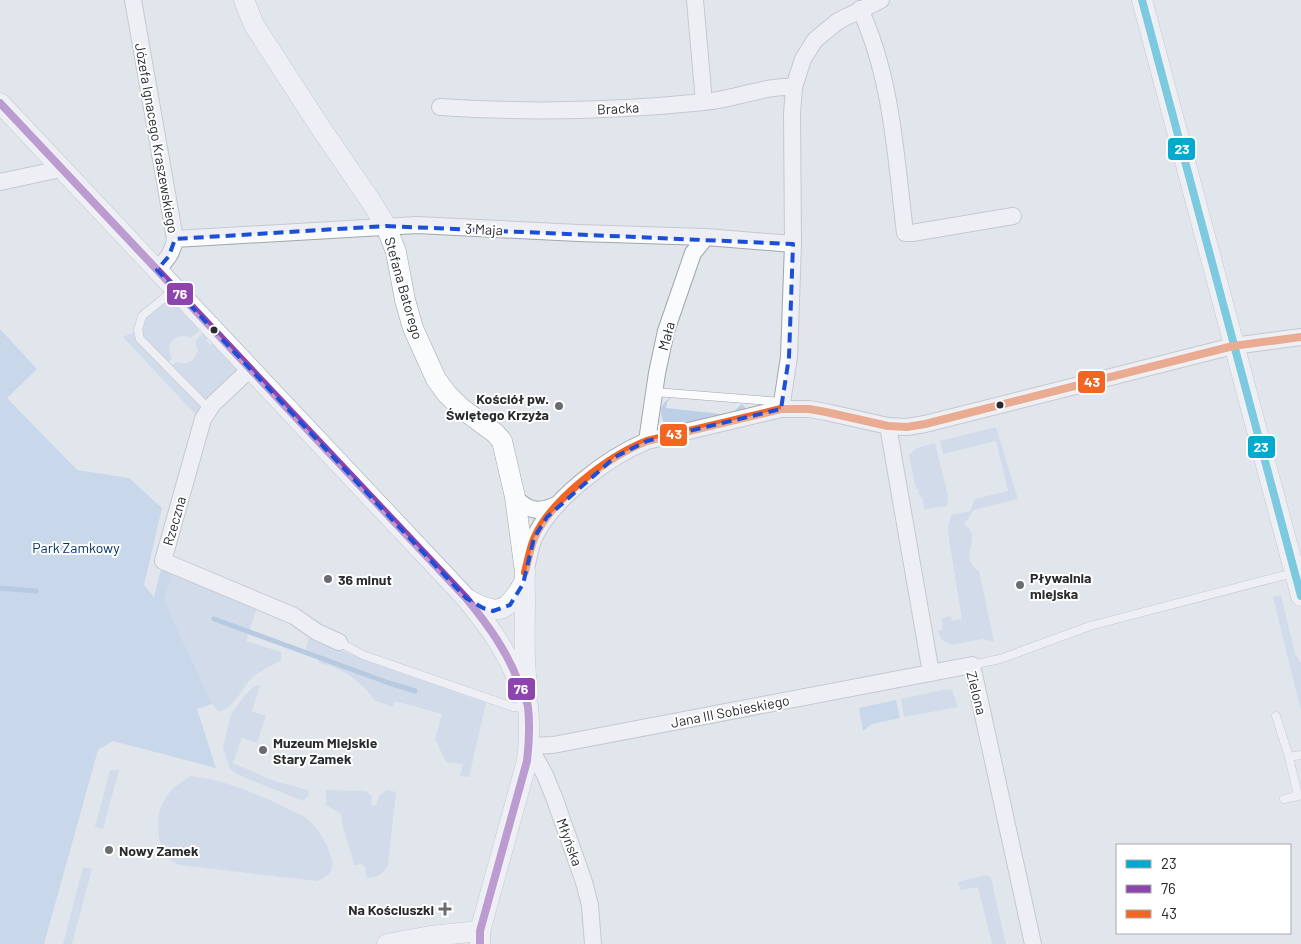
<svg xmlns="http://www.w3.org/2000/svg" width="1301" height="944" viewBox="0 0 1301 944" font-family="Barlow,sans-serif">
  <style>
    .green { fill: #bccfe6 }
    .forest { fill: #a9c5e7 }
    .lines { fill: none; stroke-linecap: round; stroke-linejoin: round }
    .stream { stroke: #86a8d0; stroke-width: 5 }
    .service-casing { stroke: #a2a6aa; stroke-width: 9 }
    .minor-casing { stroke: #a2a6aa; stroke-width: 18 }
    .tertiary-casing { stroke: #a2a6aa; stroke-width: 21 }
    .service { stroke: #fafbfc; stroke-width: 8 }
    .minor { stroke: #fafbfc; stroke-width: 16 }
    .tertiary { stroke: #fafbfc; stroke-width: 20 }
    .bus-1-casing { stroke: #fff; stroke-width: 11 }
    .bus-2-casing { stroke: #fff; stroke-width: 11 }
    .bus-3-casing { stroke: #fff; stroke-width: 11 }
    .bus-1 { stroke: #00a9ce; stroke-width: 8 }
    .bus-2 { stroke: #8e44ad; stroke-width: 8 }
    .bus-3 { stroke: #f26522; stroke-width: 8 }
    .marked { fill: none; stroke: #1d4ed8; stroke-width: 4; stroke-dasharray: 10 6; stroke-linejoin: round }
    .bus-dot { fill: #282b2f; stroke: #fff; stroke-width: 2 }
    .poi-dot { fill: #696c71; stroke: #fff; stroke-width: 2 }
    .labels { text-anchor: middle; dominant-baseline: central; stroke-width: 4; stroke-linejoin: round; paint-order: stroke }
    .street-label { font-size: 14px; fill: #282b2f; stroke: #fff }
    .poi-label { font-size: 14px; font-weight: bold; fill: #282b2f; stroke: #fff; text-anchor: start }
    .park-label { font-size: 14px; fill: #003365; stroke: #fff }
    .line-badge { stroke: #fff; stroke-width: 2 }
    .badge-label { font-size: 14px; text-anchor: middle; font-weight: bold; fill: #fff }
  </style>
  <rect width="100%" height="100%" fill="#e1e6ec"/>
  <path class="green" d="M169 295 201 329 191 338C177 331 163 344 172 358L167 364 141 338 140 323Z
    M138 330 141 339 209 409 203 419 193 412 123 337Z
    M204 332 209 337 206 340 210 345 214 342 244 374 209 408 170 368 176 362C187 366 195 361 198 350L195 341Z
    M672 397 667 402 666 408 730 415 742 404 747 410 745 413 738 416 676 430 665 425C659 412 659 404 672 397Z
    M996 427 1018 499 974 510 970 515 968 520 964 521 965 525C984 538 956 556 979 571L994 642 982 639 952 645 942 640 938 631 943 630 942 618 951 616 952 621 962 619 949 539 948 527 951 515 970 511 975 499 1008 491 996 441 943 454 940 441Z
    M935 443 948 496 947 506 924 509 922 497H920L918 489H916L909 455 917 448Z
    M171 574 257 608 246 641 281 652 282 660C273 665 262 670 254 676 244 684 232 713 218 711L212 704 164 600Z
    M1281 595 1295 654 1301 663V711L1273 597Z
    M309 638 375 664 486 703 469 777 460 776 463 764 446 762 435 739 442 714 395 701 393 707 374 700 366 689 348 674 331 666 319 663 320 657 305 652Z
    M256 685H260L252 711 266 716 257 743 242 738 233 763 274 781 308 790 309 795 303 801 236 774 230 769 223 747 231 714 245 695Z
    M947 689 952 690 958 707 904 717 901 699Z
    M110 770H119L103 829 95 827Z
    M190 776C223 779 258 794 288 809 293 811 300 814 305 817 318 827 327 843 332 859 335 870 327 878 317 881L180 865C173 862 166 858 163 850 156 835 156 811 166 797 172 788 181 782 190 776Z
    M326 790 366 791 372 797 371 805H376L379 796 387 790 396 792 388 865C382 875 378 877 367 878L365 867 362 864 354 865C351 847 342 832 341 814L326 805Z
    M83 867 92 869 72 944H63Z
    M986 875 991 878 1006 944H992L978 887 960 890 958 882Z"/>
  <path class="forest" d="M0 329 37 369 7 398 77 470 129 478 162 508 144 585 154 597 163 561 174 565 164 600 212 704 197 709 216 768 113 741 98 750 44 944H0Z
    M896 700 900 718 872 724 863 731 859 708Z"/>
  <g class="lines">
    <path class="stream" d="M0 588 36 591
      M214 619 389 683 415 691"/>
    <defs>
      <path id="service" d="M175 289 142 316 138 330 140 339 209 409
        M655 392 782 402
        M339 642 363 655 513 707 528 708
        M972 665 1000 659 1090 626 1293 573
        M1276 716 1289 757 1301 755
        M1284 799 1298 796 1289 757"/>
      <path id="minor" d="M133 0 175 239C173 253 166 260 157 270
        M695 0 704 102
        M860 9C892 78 896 158 905 233H912L1013 216
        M440 107C528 113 616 111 704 102 733 100 766 85 794 87
        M0 182 61 169
        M175 239 417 225 578 233 706 237 793 244
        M250 369 213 404 203 419 163 561 294 616 317 632 339 642
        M781 409 789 357 793 244 792 114 794 87 803 59 815 40 838 21 881 0
        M888 426 931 673
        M647 441 657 373 666 331 693 253 706 237
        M515 497C528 512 540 513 558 504
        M526 568C529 558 530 547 534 538 552 499 608 457 647 441L781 409H809L826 412 888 426 907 427 925 424 1233 346 1301 337
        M529 746 553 745 972 665 1033 944
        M529 746 545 775 554 797 584 882 590 905 593 944"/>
      <path id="tertiary" d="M244 0 254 25 320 127 370 200 386 226 396 252 405 300 413 328 436 379 447 394 461 408 495 433 502 441 515 497 525 572C524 582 525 591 525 600 525 629 523 655 527 684
        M1142 0 1301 596
        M0 103 466 598C488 625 508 652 520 686 523 693 527 700 528 707 530 725 529 744 527 761L480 931V944
        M469 600C498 617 508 611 523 584
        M387 944 431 936 480 931"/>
    </defs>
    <use href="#service" class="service-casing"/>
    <use href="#minor" class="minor-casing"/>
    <use href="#tertiary" class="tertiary-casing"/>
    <use href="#service" class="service"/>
    <use href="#minor" class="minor"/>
    <use href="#tertiary" class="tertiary"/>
    <defs>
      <path id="bus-1" d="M1142 0 1301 596"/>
      <path id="bus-2" d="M0 103 466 598C488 625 508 652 520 686 523 693 527 700 528 707 530 725 529 744 527 761L480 931V944"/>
      <path id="bus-3" d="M525 572C528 561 530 549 534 539 550 500 609 456 647 441L781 409H809L826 412 888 426 907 427 925 424 1233 346 1301 337"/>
    </defs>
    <use href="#bus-1" class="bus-1-casing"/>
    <use href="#bus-2" class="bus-2-casing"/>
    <use href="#bus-3" class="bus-3-casing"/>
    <use href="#bus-1" class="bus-1"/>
    <use href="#bus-2" class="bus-2"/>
    <use href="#bus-3" class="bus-3"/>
  </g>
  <path d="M0 0H1301V944H0ZM386 226 793 244 789 357 781 409 647 441 615 457 547 517 534 538 523 584 510 605 493 611 483 608 466 598 157 270 169 256 175 239Z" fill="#e1e6ec" fill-opacity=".55" fill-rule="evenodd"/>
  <path class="marked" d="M386 226 793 244 789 357 781 409 647 441 615 457 547 517 534 538 523 584 510 605 493 611 483 608 466 598 157 270 169 256 175 239Z"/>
  <g class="bus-dot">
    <circle cx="214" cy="330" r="4.5"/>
    <circle cx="1000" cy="405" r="4.5"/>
  </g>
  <g class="poi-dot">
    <circle cx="559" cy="406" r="5"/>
    <circle cx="328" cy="579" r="5"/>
    <circle cx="1020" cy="585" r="5"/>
    <circle cx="263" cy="750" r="5"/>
    <circle cx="109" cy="850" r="5"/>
    <path d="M442.5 901.5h5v5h5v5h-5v5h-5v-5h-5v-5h5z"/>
  </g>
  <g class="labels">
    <g class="street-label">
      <text transform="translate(618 108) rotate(-3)">Bracka</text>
      <text transform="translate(157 138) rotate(80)">Józefa Ignacego Kraszewskiego</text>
      <text transform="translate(484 229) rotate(3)">3 Maja</text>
      <text transform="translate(404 288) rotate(74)">Stefana Batorego</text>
      <text transform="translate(666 336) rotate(-75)">Mała</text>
      <text transform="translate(174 521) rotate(-74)">Rzeczna</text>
      <text transform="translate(977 693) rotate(76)">Zielona</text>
      <text transform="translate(730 711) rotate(-11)">Jana III Sobieskiego</text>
      <text transform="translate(570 842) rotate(70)">Młyńska</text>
    </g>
    <g class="poi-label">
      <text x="549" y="398" text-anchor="end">Kościół pw.<tspan x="549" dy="16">Świętego Krzyża</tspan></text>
      <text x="1030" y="577">Pływalnia<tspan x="1030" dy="16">miejska</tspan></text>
      <text x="338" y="579">36 minut</text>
      <text x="273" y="742">Muzeum Miejskie<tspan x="273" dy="16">Stary Zamek</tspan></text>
      <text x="119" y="850">Nowy Zamek</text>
      <text x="434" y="909" text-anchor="end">Na Kościuszki</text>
    </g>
    <g class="park-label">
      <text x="76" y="547">Park Zamkowy</text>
    </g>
  </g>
  <g class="line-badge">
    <rect x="1167" y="137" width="29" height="24" rx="5" fill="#00a9ce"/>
    <rect x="166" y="282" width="28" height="24" rx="5" fill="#8e44ad"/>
    <rect x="1077" y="370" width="29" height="24" rx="5" fill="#f26522"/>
    <rect x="659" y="423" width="29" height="24" rx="5" fill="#f26522"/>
    <rect x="1247" y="435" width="29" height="24" rx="5" fill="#00a9ce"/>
    <rect x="507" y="677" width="29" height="24" rx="5" fill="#8e44ad"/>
  </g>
  <g class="badge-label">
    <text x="1182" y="154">23</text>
    <text x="180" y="299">76</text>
    <text x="1092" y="387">43</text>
    <text x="674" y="439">43</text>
    <text x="1261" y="452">23</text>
    <text x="521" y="694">76</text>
  </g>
  <rect x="1116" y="844" width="175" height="90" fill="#ffffff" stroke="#a9aaac"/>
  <rect x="1126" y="860" width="25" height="8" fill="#00a9ce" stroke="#a9aaac"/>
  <text x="1161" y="869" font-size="15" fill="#282b2f">23</text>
  <rect x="1126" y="885" width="25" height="8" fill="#8e44ad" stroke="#a9aaac"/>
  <text x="1161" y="894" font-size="15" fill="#282b2f">76</text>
  <rect x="1126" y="910" width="25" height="8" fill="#f26522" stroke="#a9aaac"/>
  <text x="1161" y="919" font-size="15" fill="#282b2f">43</text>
</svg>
